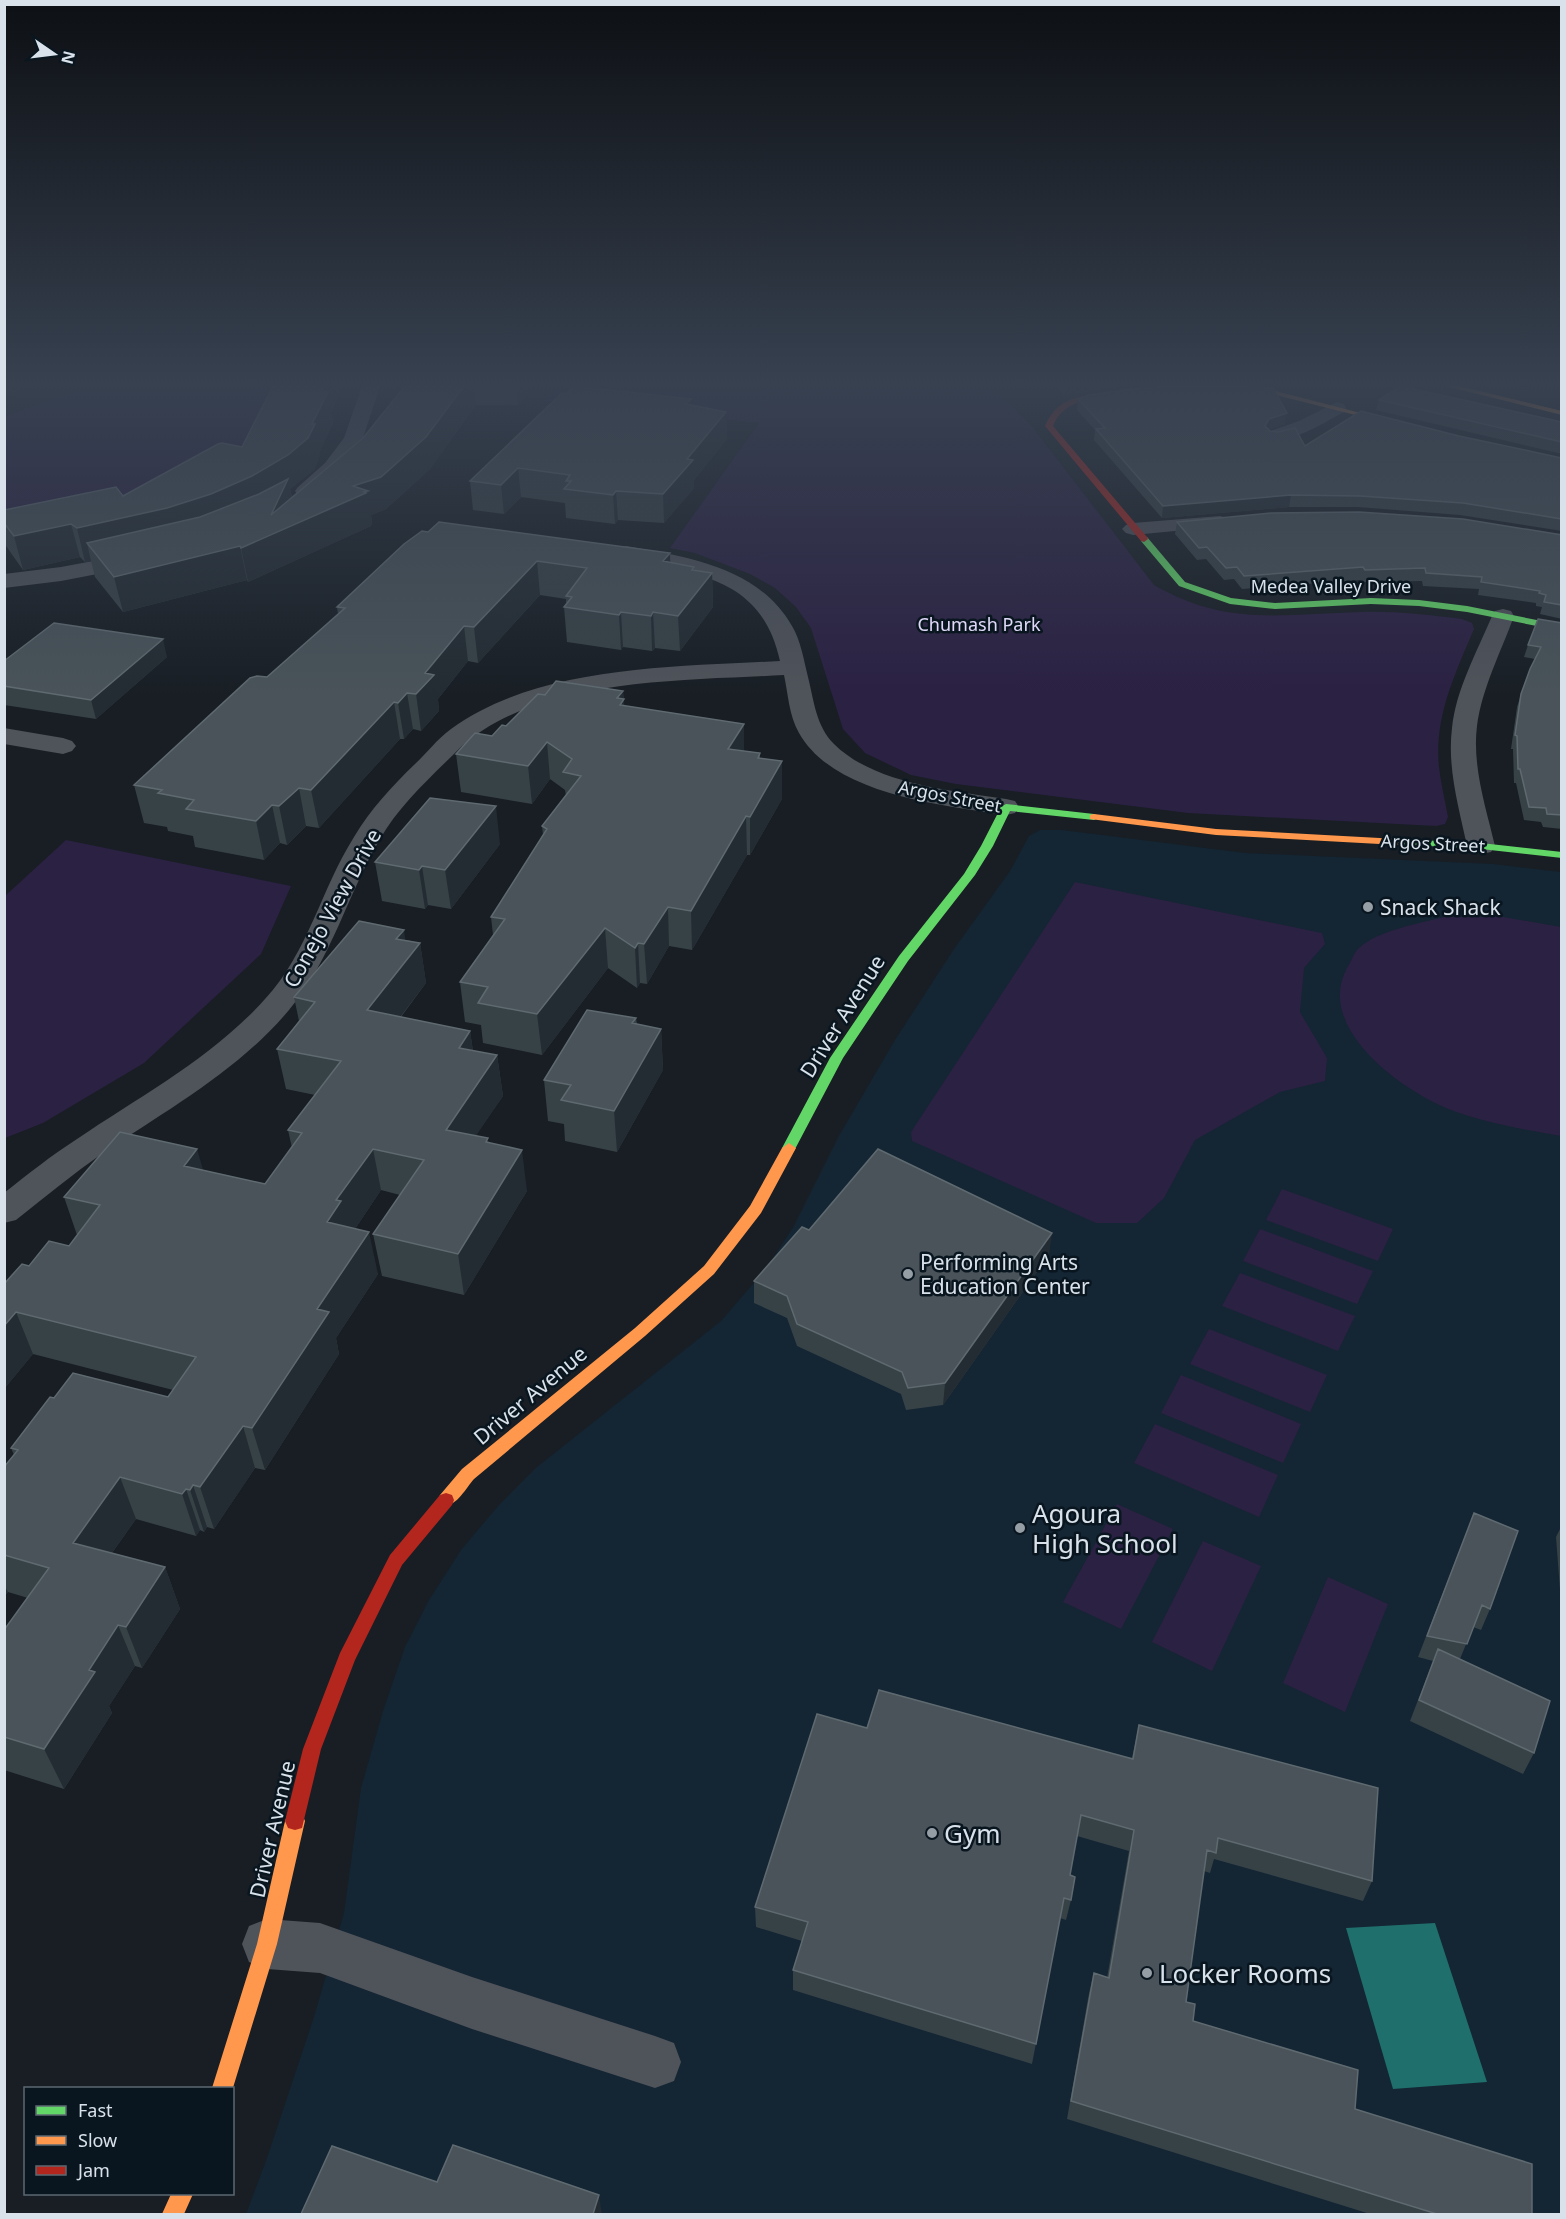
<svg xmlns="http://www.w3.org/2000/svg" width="1566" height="2219" viewBox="0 0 1566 2219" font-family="'Noto Sans',sans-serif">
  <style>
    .built { fill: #142533 }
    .green { fill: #2b2143 }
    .water { fill: #1f6f6d }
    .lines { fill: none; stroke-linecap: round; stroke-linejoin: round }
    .street { fill: #4f535a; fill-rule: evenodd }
    .fast { fill: #63d668; fill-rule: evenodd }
    .slow { fill: #ff974d; fill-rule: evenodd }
    .jam { fill: #b3261e; fill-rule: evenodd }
    .wall { fill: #374247 }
    .shaded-wall { fill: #232c32 }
    .building { fill: #495359; stroke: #5f6a70; stroke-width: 1.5 }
    .poi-dot { fill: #959da5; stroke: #091620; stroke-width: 2 }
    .labels { text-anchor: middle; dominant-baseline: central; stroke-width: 5; stroke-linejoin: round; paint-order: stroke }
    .far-street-label { font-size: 18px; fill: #d9e2ea; stroke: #091620 }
    .far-park-label { font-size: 18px; fill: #e0d9f9; stroke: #091620 }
    .poi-label { font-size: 21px; fill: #d9e2ea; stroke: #091620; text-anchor: start }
    .street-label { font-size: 21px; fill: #d9e2ea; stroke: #091620 }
    .near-poi-label { font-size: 26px; fill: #d9e2ea; stroke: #091620; text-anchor: start }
  </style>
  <rect width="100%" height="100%" fill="#181e24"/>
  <path class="built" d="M1040 830H1062L1245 853 1493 864 1561 872V2214H246L267 2158 314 2017 344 1913 361 1788 383 1711 405 1647 429 1600 461 1550 498 1506 537 1467 721 1321 765 1270 794 1226 840 1134 895 1040 954 949 1010 871 1029 836Z"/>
  <path class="green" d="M89 386H271L265 415 245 448 211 474 5 540V416Z
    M558 386H990L1030 424 1154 585C1227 627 1282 614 1361 612 1395 611 1428 615 1462 619L1472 623 1474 629C1455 674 1434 717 1439 767 1441 784 1445 801 1448 817L1445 824 1436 826 1188 813 956 784 911 775 865 753 843 729 811 628 796 607 775 588 750 574 695 553 670 548 759 423 543 401Z
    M66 840 291 886 261 954 144 1063 43 1123 5 1138V896Z
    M1075 882 1322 933 1325 944 1304 968 1300 1012 1327 1058 1325 1081 1280 1092 1195 1140 1164 1198 1137 1223H1096L912 1141 911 1132Z
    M1444 917H1503L1561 927V1136C1523 1129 1483 1123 1446 1108 1399 1088 1315 1027 1347 968 1351 962 1354 952 1359 948 1377 931 1420 923 1444 917Z
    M1282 1189 1393 1229 1378 1261 1266 1220Z
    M1260 1229 1373 1271 1357 1304 1243 1261Z
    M1240 1273 1355 1316 1338 1351 1222 1306Z
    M1209 1329 1327 1375 1310 1412 1190 1364Z
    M1181 1375 1301 1424 1283 1463 1161 1413Z
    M1155 1424 1278 1475 1259 1517 1134 1463Z
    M1117 1504 1173 1529 1121 1629 1063 1602Z
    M1203 1541 1261 1566 1212 1671 1152 1642Z
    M1328 1577 1388 1604 1345 1712 1283 1683Z"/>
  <path class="water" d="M1435 1923 1487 2082 1393 2089 1346 1928Z"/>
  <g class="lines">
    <path class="street" d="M362 386H380L363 438 339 471 312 495H298L295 491 298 487 325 463 344 438Z
      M1337 402 1344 404 1346 408 1344 412C1325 422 1289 445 1268 440L1265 436 1268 432 1299 421Z
      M1220 516 1227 518 1230 522 1227 526 1133 535 1126 533 1122 529 1126 525 1133 523Z
      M626 546C688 557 758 567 792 626 801 641 804 661 808 677 814 701 816 726 834 744 874 784 953 791 1006 799L1015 801 1019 807 1015 813 1006 815C942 805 834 795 799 733 789 716 788 693 784 675 685 681 538 677 461 747 433 775 400 804 380 839 347 895 332 959 289 1010 238 1071 167 1110 103 1153 73 1174 45 1197 16 1220L4 1223V1193C28 1174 52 1155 77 1139 142 1095 212 1058 265 999 308 953 321 889 354 837 370 810 392 786 415 764 427 753 437 739 451 729 538 665 676 667 780 661 761 573 690 574 618 557L615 552 618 547Z
      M136 553 144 555 147 560 144 565 61 581 4 588V574L61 567Z
      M1503 609 1511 611 1514 616C1501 652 1482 688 1477 726 1472 766 1486 808 1495 846L1491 852 1481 854 1471 852 1467 846C1459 808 1447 768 1452 728 1456 689 1477 652 1492 616L1495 611Z
      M4 728 63 738 72 741 76 746 72 751 63 754 4 744Z
      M267 1919 320 1923 472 1977 655 2036 674 2043 681 2062 674 2081 655 2088 472 2029 320 1973 267 1969 249 1962 242 1944 249 1926Z"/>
    <path class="fast" d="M1141 537H1147L1185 582 1231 598 1275 603 1371 598 1419 600 1467 606 1562 625V631L1467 612 1419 606 1371 604 1275 609 1230 604 1179 586 1141 541Z
      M1006 804 1094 814 1100 817 1094 820 1010 811 993 846 975 875 908 961 843 1058 794 1151H784L782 1148 830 1058 899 956 964 874 981 846 1001 807Z
      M1398 839 1481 843 1562 852V858L1481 849 1394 844V840Z"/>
    <path class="slow" d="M1230 386 1272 390 1403 424 1399 426 1272 394 1233 390 1229 388Z
      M1445 386H1459L1562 411V415Z
      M1094 814 1216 829 1398 839 1404 842 1398 845 1216 835 1090 819V815Z
      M789 1143 796 1148 761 1213 714 1274 645 1336 474 1479C465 1489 455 1510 440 1505L438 1500 440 1495 462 1469 635 1328 704 1266 750 1206 782 1148Z
      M295 1812 302 1814 305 1821 277 1944 232 2091V2088H212L257 1944 285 1821 288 1814Z
      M171 2194H193L184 2214H162Z"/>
    <path class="jam" d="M1122 393H1125V397C1097 401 1066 395 1053 426L1147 537 1148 539 1144 542 1141 541 1045 426C1059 392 1090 395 1122 393Z
      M446 1493 452 1495 454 1500 452 1505 402 1565 355 1660 321 1749 302 1828 295 1830 288 1828 285 1821 303 1749 340 1653 390 1555 440 1495Z"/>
  </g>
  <path class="wall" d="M273 386H342L331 412 333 423 320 451V455L314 470 290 489 292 497 363 438 405 386H534L518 405H476L430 469 386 509 371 515 372 524 371 525V526L248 582 247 580 123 612 95 577 91 561 85 562 80 557 23 570 6 546 4 541V510L123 496 242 447Z
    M1056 386H1121L1064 395Z
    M691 399V405L726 412 727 439 694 480V488L664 523 618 520 615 524 566 518 565 503 521 497 504 514 473 510 470 481Z
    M1078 399 1285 424 1268 430 1270 431 1305 446 1459 436 1562 458V531L1460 515 1358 507H1289L1162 518 1094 440 1095 430 1077 410Z
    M1379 400 1562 422V454L1376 410Z
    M1177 522 1562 535V619L1540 614 1542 607 1536 606V603L1478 595 1479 589 1423 586 1422 581 1362 582 1360 580 1242 589 1234 579 1224 580 1206 559 1197 560 1175 534Z
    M404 544 670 563 694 567V570L712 573 713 607 680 651 655 648 652 651 623 647 621 650 567 642 564 607 566 604V599L540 595 478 663 468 661 438 699 439 711 421 731 413 729 404 739H400L319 828 306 826 287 845 280 843 264 860 195 847 193 836 168 831 167 827 144 823 134 785 267 677 338 614 337 607Z
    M1562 623V829L1543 827 1541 822 1524 820 1516 783H1514L1513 749H1511L1517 707 1521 694 1535 659 1524 657 1528 645Z
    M167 657 96 719 4 705V661Z
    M623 691 624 705 744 751 760 753V758L782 761V799L750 855H747L692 950 669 946 647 984 640 983 637 988 608 968 542 1055 483 1043 481 1025 465 1022 460 982 493 935 491 917 543 835 542 826 566 796 565 790 550 779 532 804 461 792 456 754 492 736 545 695Z
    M500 844 451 909 428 905 425 909 382 901 375 862Z
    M406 940 420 943 426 983 401 1017 470 1031 473 1051 497 1055 503 1096 476 1135 489 1142 527 1191 464 1295 382 1276 373 1234 400 1195 381 1190 355 1229 378 1274 336 1338 339 1354 265 1470 255 1468 214 1529 207 1527 204 1532 200 1530 196 1536 136 1519 112 1553 165 1567 180 1609 142 1668 135 1666 109 1706 112 1713 64 1789 4 1770V1630L28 1598 8 1592 4 1596V1467L14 1455 11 1448 54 1398 168 1397 173 1390 33 1354 4 1389V1284L29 1266 69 1246 77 1235 64 1197 203 1170 265 1184 292 1148 288 1130 315 1095 286 1089 277 1049 299 1021 294 997Z
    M636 1018 637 1024 661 1029 663 1070 617 1152 565 1141 564 1124 548 1121 544 1080Z
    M809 1230 1049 1255 943 1405 906 1410 901 1394 797 1346 787 1318 754 1303V1281Z
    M1474 1513 1490 1609 1481 1630 1473 1627 1460 1659 1534 1753 1523 1774 1410 1721 1433 1661 1418 1657Z
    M1562 1525V1616L1556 1537Z
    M1139 1725 1372 1881 1363 1901 1214 1859 1210 1873 1204 1871 1186 2002 1193 2021 1355 2109 1532 2214H1370L1067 2119 1089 1993 1094 1973 1107 1978 1129 1851 1077 1836 1070 1875 1071 1900 1066 1920 1060 1918 1032 2064 793 1990V1970L802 1941 756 1927 755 1907 867 1728 1132 1758Z"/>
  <path class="shaded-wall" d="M4 386H31L4 396Z
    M324 386H342L331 412 333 423 320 451V455L314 470 290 489 294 511 353 486 464 386H474L476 405 430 469 386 509 371 515 372 524 371 525V526L248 582 241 548 274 533 87 543 91 561 85 562 77 528 312 424Z
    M516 386H534L518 405Z
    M1065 386H1121L1064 395Z
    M691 399 692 426 686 404Z
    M726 412 727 439 694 480V488L664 523 663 494 687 459Z
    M1287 413 1285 424 1267 430 1265 426 1269 419Z
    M518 468 521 497 504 514 501 485Z
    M616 491 618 520 615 524 613 495Z
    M1291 495 1289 507 1162 518 1163 506Z
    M71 524 80 557 23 570 14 536Z
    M240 546 247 580 123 612 114 577Z
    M670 553 671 587 663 561Z
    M537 561 540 595 478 663 474 627Z
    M694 567 695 595 712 573 713 607 680 651 678 616 692 570Z
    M621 612 623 647 621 650 619 615Z
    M653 612 655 648 652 651 651 616Z
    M464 626 468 661 438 699 439 711 421 731 416 694 425 673Z
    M163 639 167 657 96 719 91 700Z
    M623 691V700L624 699 626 736 617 698Z
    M407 693 413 729 404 739 398 703Z
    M394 702 400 739 319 828 311 790Z
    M744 724V761L728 749Z
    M547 742 550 779 532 804 528 766Z
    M782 761V799L750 855V817Z
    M299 788 306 826 287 845 279 806Z
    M272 805 280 843 264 860 256 821Z
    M496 806 500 844 451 909 445 870Z
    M746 816 747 855 692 950 691 911Z
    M422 866 428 905 425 909 419 870Z
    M668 907 669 946 647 984 644 944Z
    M605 928 608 968 542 1055 537 1014Z
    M404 930 408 958 420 943 426 983 375 1050 367 1010 396 939Z
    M638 943 640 983 637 988 635 948Z
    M661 1029 663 1070 617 1152 614 1111Z
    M470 1031 476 1071 459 1048Z
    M497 1055 503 1096 452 1171 446 1130Z
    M197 1149 209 1190 184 1166Z
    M373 1149 381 1190 349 1238 327 1222 336 1200Z
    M522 1150 527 1191 464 1295 458 1254Z
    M369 1232 378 1274 336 1338 339 1354 265 1470 252 1428 317 1309Z
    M1052 1233 1049 1255 943 1405 945 1383Z
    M16 1312 33 1354 4 1389V1326Z
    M243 1426 255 1468 214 1529 200 1487Z
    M120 1477 136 1519 90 1584 73 1543Z
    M193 1485 207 1527 204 1532 190 1490Z
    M186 1489 200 1530 196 1536 182 1494Z
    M165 1567 180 1609 142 1668 126 1627Z
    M4 1585 8 1592 4 1596Z
    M118 1625 135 1666 109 1706 112 1713 64 1789 44 1749 89 1670Z
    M599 2195 602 2214H593Z"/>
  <path class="building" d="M273 386H324L322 392H328L312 424H315L308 438 288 455 252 476 211 494 167 508 77 528 71 524 14 536 4 523V510L116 487 123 496 218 444 222 443 242 447Z
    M405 386H464L426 437 381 477 353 486 368 491 364 492 366 493 241 548 240 546 114 577 87 543 200 517 259 494 288 479 271 515 363 438Z
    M574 386 691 399 686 404 726 412 687 459 693 460 663 494 616 491 613 495 564 489 571 481H566L570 475 518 468 501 485 470 481 562 393H567Z
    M1173 386H1245L1273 388 1287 413 1269 419 1265 426 1270 431 1278 432 1295 428 1305 446 1361 411 1459 436 1562 458V519L1463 503 1360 496 1291 495 1163 506 1096 429 1105 428 1078 399 1089 395 1139 388Z
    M1400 386 1562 422V442L1379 400Z
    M1359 512 1463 519 1562 535V605L1544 602 1546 595 1539 593 1540 591 1481 582 1482 577 1426 573 1425 568 1365 570 1363 567 1244 576 1237 567 1226 568 1207 547 1199 548 1177 522 1271 513Z
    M439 522 670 553 663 561 694 567 692 570 712 573 678 616 653 612 651 616 621 612 619 615 564 607 572 597 566 596 587 568 537 561 474 627 464 626 425 673 434 675 416 694 407 693 398 703 394 702 311 790 299 788 279 806 272 805 256 821 186 809 194 800 158 793 162 790 134 785 250 678 257 676 267 677 345 608 337 607 404 544 422 531 428 532Z
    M1538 619 1562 623V815L1547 814 1546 808 1529 807 1520 769H1518L1517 736 1515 735 1521 694 1530 669 1541 647 1528 645Z
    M54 623 163 639 91 700 4 686V661Z
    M556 681 623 691 617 698 624 699 620 705 744 724 728 749 760 753 758 758 782 761 750 817 746 816 691 911 668 907 644 944 638 943 635 948 605 928 537 1014 478 1003 488 987 460 982 505 919 491 917 547 829 542 826 581 776 563 772 572 759 547 742 528 766 456 754 475 733 492 736 502 725 506 726 538 694 545 695Z
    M430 798 496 806 445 870 422 866 419 870 375 862Z
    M359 921 404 930 396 939 420 943 367 1010 470 1031 459 1048 497 1055 446 1130 488 1138 486 1142 522 1150 458 1254 373 1234 424 1160 373 1149 336 1200 341 1201 327 1222 369 1232 317 1309 329 1312 252 1428 243 1426 200 1487 193 1485 190 1490 186 1489 182 1494 120 1477 73 1543 165 1567 126 1627 118 1625 89 1670 95 1672 44 1749 4 1737V1630L49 1568 4 1555V1467L18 1450 11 1448 50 1397 54 1398 73 1373 168 1397 196 1357 16 1312 4 1326V1284L22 1264 29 1266 49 1241 69 1246 100 1205 64 1197 120 1132 197 1149 184 1166 265 1184 302 1133 288 1130 341 1061 277 1049 315 1002 294 997Z
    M587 1010 636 1018 632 1023 661 1029 614 1111 561 1100 571 1085 544 1080Z
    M878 1149 1052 1233 945 1383 908 1388 902 1372 797 1324 787 1296 754 1281 802 1227 809 1230Z
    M1474 1513 1518 1531 1490 1609 1482 1605 1467 1644 1427 1636Z
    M1438 1649 1550 1701 1534 1753 1419 1700Z
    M879 1690 1133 1759 1139 1725 1378 1788 1372 1881 1218 1838 1216 1853 1207 1850 1186 2002 1195 2004 1193 2021 1358 2070 1355 2109 1532 2164V2214H1437L1071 2101 1094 1973 1109 1978 1134 1830 1081 1815 1070 1875 1075 1877 1071 1900 1064 1898 1036 2044 793 1970 808 1922 755 1907 817 1714 867 1728Z
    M453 2145 599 2195 593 2214H301L332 2146 437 2182Z"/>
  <linearGradient id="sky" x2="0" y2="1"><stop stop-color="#0d1014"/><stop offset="0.55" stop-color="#374150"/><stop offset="1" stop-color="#374150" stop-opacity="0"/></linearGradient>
  <rect width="1566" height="697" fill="url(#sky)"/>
  <g class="poi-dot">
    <circle cx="1368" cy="907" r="6"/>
    <circle cx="908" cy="1274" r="6"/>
    <circle cx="1020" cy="1528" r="6"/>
    <circle cx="932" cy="1833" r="6"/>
    <circle cx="1147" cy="1973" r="6"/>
  </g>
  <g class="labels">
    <g class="far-street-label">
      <text x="1331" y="586">Medea Valley Drive</text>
      <text transform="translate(950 796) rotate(11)">Argos Street</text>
      <text transform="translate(1433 843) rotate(3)">Argos Street</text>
    </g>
    <g class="far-park-label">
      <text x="979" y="624">Chumash Park</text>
    </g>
    <g class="poi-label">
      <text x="1380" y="907">Snack Shack</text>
      <text x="920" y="1262">Performing Arts<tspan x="920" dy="24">Education Center</tspan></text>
    </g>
    <g class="street-label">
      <text transform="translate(332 908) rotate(-61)">Conejo View Drive</text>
      <text transform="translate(842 1016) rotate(-58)">Driver Avenue</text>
      <text transform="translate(530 1395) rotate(-40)">Driver Avenue</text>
      <text transform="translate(272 1829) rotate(-77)">Driver Avenue</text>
    </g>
    <g class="near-poi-label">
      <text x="1032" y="1513">Agoura<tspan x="1032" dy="30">High School</tspan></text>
      <text x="944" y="1833">Gym</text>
      <text x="1159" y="1973">Locker Rooms</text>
    </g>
  </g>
  <rect width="1566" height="2219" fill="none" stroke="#d9e2ea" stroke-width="12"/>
  <rect x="24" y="2087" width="210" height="108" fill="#091620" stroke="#5c6871" stroke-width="1.5"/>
  <rect x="36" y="2106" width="30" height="9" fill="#63d668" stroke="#5c6871" stroke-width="1.5"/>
  <text x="78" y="2117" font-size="18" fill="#d9e2ea">Fast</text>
  <rect x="36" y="2136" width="30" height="9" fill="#ff974d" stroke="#5c6871" stroke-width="1.5"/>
  <text x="78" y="2147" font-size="18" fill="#d9e2ea">Slow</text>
  <rect x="36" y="2166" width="30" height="9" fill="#b3261e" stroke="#5c6871" stroke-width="1.5"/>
  <text x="78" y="2177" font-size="18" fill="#d9e2ea">Jam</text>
  <g transform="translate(54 54) rotate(104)" stroke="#091620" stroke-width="4.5" paint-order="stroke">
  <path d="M0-4.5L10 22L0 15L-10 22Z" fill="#d9e2ea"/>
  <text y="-9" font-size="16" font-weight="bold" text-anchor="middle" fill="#d9e2ea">N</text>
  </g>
</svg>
